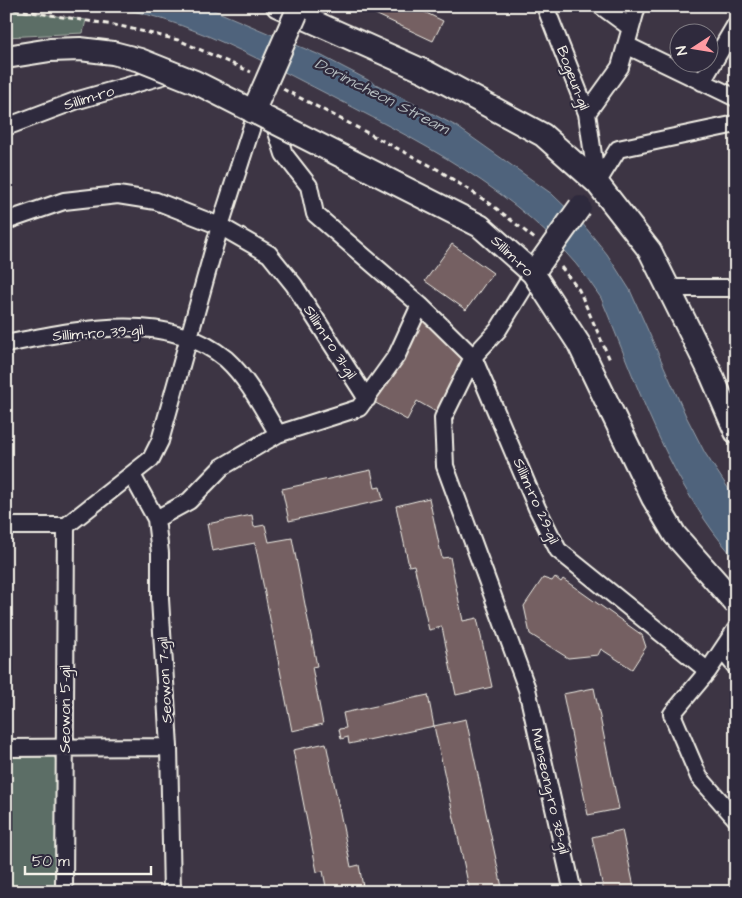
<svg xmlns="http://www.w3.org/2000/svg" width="742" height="898" viewBox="0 0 742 898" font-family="'Architects Daughter',sans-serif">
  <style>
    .green { fill: #5c6e66; stroke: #a8b0a7 }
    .water { fill: #50647b; stroke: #929ca7 }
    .building { fill: #756162; stroke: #f4f1e8 }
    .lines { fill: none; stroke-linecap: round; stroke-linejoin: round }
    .street-casing { stroke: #f4f1e8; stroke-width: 20 }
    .secondary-casing { stroke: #f4f1e8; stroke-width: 26 }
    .path { stroke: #f4f1e8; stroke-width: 3; stroke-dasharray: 5 4; stroke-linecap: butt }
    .street { stroke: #2f2a3d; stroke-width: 16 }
    .secondary { stroke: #2f2a3d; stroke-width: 22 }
    .secondary-bridge-casing { stroke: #f4f1e8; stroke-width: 26; stroke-linecap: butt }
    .secondary-bridge { stroke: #2f2a3d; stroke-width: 22 }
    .labels { text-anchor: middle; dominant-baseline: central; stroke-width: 4.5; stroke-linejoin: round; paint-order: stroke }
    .street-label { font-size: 15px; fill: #f4f1e8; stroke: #2f2a3d }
    .water-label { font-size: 16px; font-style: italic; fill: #b2b9bc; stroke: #2f2a3d }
  </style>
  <rect width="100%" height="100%" fill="#3d3544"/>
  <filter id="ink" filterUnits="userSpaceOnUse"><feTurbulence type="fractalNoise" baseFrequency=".02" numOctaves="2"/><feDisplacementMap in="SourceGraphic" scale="10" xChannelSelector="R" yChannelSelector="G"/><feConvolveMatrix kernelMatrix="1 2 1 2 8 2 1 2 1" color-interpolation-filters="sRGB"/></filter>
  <g filter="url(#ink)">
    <path class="green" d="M6 9 86 20 83 33 6 37Z
      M53 755 56 761 57 892H6V756Z"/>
    <path class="water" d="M112 6H204L322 56 456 126 552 194 582 223 607 254 630 290 686 416 705 453 736 500V560C670 486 639 388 601 298 539 202 434 149 335 98 278 69 220 37 159 18 144 13 127 10 112 6Z"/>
    <path class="building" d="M373 6H412L443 21 433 41 371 12Z
      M452 244 493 273 466 310 425 281Z
      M422 314 468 358 438 413 417 401 407 420 374 402Z
      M371 470 375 488 380 487 383 500 289 521 282 489Z
      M429 498 442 558 450 557 463 621 477 618 492 687 456 695 442 627 429 630 414 565 409 566 396 506Z
      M252 515 254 527 265 525 269 542 292 538 317 666 312 667 323 724 292 731 255 543 212 551 207 524Z
      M555 577 561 582 563 579 642 635 646 647 632 669 601 649 598 655 568 658 530 634 524 606 543 578 552 581Z
      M594 688 619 809 588 815 563 694Z
      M428 695 434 726 349 744 348 737 341 739 339 729 346 728 343 713Z
      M466 719 503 892H470L434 726Z
      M326 743 351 867 359 865 364 892H327L323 871 317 872 293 750Z
      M622 830 635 892H604L592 837Z"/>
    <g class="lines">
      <defs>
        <path id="street" d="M545 6 587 113 597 183
          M601 6 631 28
          M626 45 736 98
          M702 82 736 24
          M587 113 620 67 637 6
          M274 123 284 154 309 186 315 214 420 305 473 357 537 508 558 550 708 671
          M6 127 75 101 173 73
          M597 183 618 149 736 124
          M6 221 64 201 118 195 156 201 220 226 269 254 294 285 367 399
          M533 273 498 330 473 357 443 418 445 466 527 689 573 892
          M670 288H736
          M6 344C76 330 166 309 226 359 248 379 263 409 278 434
          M132 475 156 519 160 553V599L169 747 172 892
          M156 519 189 501 222 467 278 434 359 408 397 355 420 305
          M6 526H66L151 459 160 441 220 226 253 123V112
          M736 629 708 671 672 714 699 777 736 819
          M722 650 736 667
          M6 748 169 747
          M64 892 66 526"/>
        <path id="secondary" d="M278 6 426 72 543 135 597 183 650 251 711 374 736 432"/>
      </defs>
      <use href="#street" class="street-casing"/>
      <use href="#secondary" class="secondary-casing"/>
      <path class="path" d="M6 8 120 26 178 40 251 72
        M283 89 437 169 492 205 535 239
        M561 267 579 290 610 360"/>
      <use href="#street" class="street"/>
      <use href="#secondary" class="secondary"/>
      <defs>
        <path id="secondary-bridge" d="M6 57 50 50 80 49 113 53 140 60 195 82 480 226 533 273 542 287 579 344 653 498 675 535 736 604
          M253 112 296 14
          M533 273 580 207"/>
      </defs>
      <use href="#secondary-bridge" class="secondary-bridge-casing"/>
      <use href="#secondary-bridge" class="secondary-bridge"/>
    </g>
  </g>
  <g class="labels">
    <g class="street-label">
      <text transform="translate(573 78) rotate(69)">Bogeun-gil</text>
      <text transform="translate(89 98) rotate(-17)">Sillim-ro</text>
      <text transform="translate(512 256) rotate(44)">Sillim-ro</text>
      <text transform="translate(98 333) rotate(-4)">Sillim-ro 39-gil</text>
      <text transform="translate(330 342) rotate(57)">Sillim-ro 31-gil</text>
      <text transform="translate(536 501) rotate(66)">Sillim-ro 29-gil</text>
      <text transform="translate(165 680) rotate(-93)">Seowon 7-gil</text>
      <text transform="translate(65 709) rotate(-90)">Seowon 5-gil</text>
      <text transform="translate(550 791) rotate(77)">Munseong-ro 38-gil</text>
    </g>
    <g class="water-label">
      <text transform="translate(382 96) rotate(27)">Dorimcheon Stream</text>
    </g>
  </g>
  <rect width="742" height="898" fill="none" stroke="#2f2a3d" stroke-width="25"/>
  <rect x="12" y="12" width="717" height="873" fill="none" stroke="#f4f1e8" stroke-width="2" filter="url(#ink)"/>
  <g transform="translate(694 48) rotate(258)"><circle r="24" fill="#2f2a3d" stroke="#7e7a81"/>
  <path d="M0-4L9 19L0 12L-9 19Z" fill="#ff9aa2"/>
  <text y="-8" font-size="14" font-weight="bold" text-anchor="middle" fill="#f4f1e8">N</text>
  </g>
  <path d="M25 866v8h126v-8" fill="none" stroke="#f4f1e8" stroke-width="2.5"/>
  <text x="32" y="866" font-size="15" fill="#f4f1e8" stroke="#2f2a3d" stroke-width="4" paint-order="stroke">50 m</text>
</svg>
